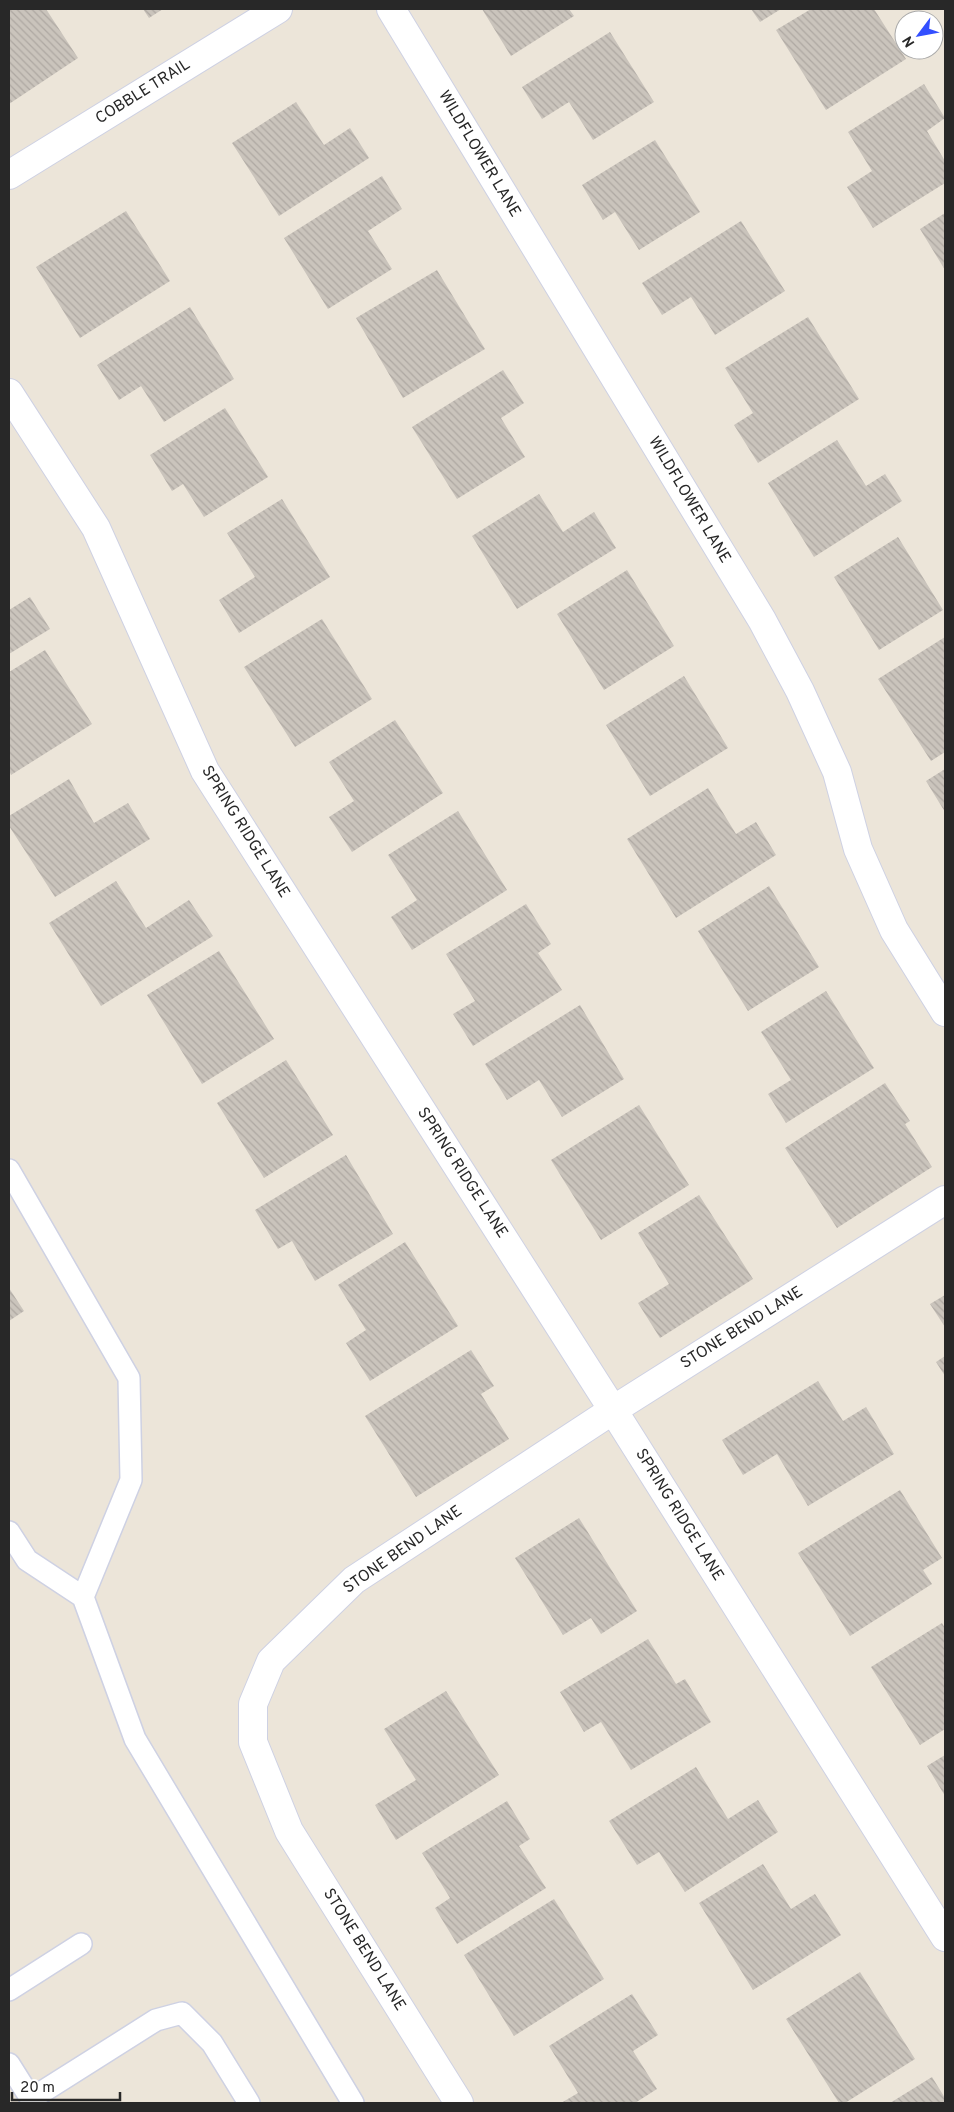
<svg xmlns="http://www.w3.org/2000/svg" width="954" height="2112" viewBox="0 0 954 2112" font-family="Overpass,sans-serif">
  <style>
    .building { fill: url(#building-back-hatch) }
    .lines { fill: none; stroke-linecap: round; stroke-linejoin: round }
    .service-casing { stroke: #ced1e3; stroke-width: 24 }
    .minor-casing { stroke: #ced1e3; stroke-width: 30 }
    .service { stroke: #fff; stroke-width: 21 }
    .minor { stroke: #fff; stroke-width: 28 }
    .labels { text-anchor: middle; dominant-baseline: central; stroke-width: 4; stroke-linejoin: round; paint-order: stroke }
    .street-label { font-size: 16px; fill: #282828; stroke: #fff }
  </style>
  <defs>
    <pattern id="building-back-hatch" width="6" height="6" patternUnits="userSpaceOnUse" patternTransform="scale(1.25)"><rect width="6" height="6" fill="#cac4bc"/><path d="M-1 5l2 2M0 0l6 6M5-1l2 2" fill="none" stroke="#aea8a2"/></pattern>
  </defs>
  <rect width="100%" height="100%" fill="#ece5d9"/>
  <path class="building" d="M9 9H46L78 58 9 104Z
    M143 9H163L149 18Z
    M482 9H569L574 16 511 56Z
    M751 9H781L760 22Z
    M811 9H874L906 59 826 110 776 30Z
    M610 32 654 102 593 140 569 102 542 119 522 87Z
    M924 84 945 118 927 131 945 161V183L873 228 847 187 872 171 848 132Z
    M296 102 324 145 350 128 369 158 279 216 232 143Z
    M655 140 700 212 639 250 615 212 603 220 582 185Z
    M382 176 402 209 368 231 392 269 328 309 284 238Z
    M126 211 170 281 80 338 36 267Z
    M945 213V270L920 229Z
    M741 221 785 291 715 335 691 297 662 315 642 283Z
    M437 270 485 349 403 398 356 318Z
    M190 307 234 379 164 422 141 386 119 400 97 365Z
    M808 317 859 399 758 463 734 425 753 413 725 368Z
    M503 370 524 403 501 418 525 457 457 499 412 427Z
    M225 408 268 477 204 517 183 484 172 491 150 455Z
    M837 440 866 486 885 474 902 501 814 557 768 483Z
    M539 494 563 532 594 512 616 548 517 609 472 536Z
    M282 499 330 577 239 633 219 600 255 577 227 533Z
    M898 537 943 610 879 650 834 577Z
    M627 570 674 646 604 690 557 614Z
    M30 597 50 629 9 654V610Z
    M322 619 372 699 295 747 244 667Z
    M945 637V752L931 761 878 679Z
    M45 650 92 724 11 775 9 770V672Z
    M684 676 728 748 650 796 606 725Z
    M395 720 443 793 352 852 329 817 354 801 329 762Z
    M945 769V812L926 781Z
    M69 779 94 823 128 803 150 839 55 897 9 826V816Z
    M708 788 736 834 756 822 776 855 676 918 627 839Z
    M458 811 507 890 412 950 391 917 417 900 388 855Z
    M116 881 146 928 189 900 213 936 101 1006 49 923Z
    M769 886 819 967 748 1011 698 931Z
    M526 904 551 944 538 953 562 990 473 1046 453 1014 475 1001 446 954Z
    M219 951 274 1039 202 1084 147 995Z
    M826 991 874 1068 786 1123 768 1094 791 1080 761 1032Z
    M580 1005 624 1079 562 1117 539 1080 507 1100 485 1064Z
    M286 1060 333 1135 264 1178 217 1103Z
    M885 1083 910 1121 905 1124 932 1167 837 1228 785 1148Z
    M639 1105 689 1185 601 1240 551 1160Z
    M346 1155 393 1234 315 1281 292 1241 278 1249 255 1210Z
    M699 1195 753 1279 660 1338 638 1303 669 1284 638 1233Z
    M405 1242 458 1326 370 1381 346 1343 366 1330 338 1285Z
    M9 1288 24 1311 9 1321Z
    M945 1295V1327L930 1304Z
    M471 1350 494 1386 481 1394 509 1439 416 1497 365 1416Z
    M945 1356V1376L936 1362Z
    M818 1381 843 1421 866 1407 894 1454 808 1506 777 1454 743 1475 722 1440Z
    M900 1490 942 1558 923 1570 932 1584 850 1636 798 1553Z
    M579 1518 637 1611 601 1634 591 1618 563 1635 515 1558Z
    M942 1623 945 1628V1729L920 1745 871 1667Z
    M648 1639 676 1684 685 1679 711 1722 631 1770 601 1722 584 1732 560 1692Z
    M446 1691 499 1775 396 1840 375 1805 416 1780 384 1729Z
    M945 1755V1796L927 1766Z
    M696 1767 728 1819 758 1800 778 1832 685 1892 659 1852 637 1865 609 1821Z
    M507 1801 530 1839 519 1846 546 1888 457 1944 435 1908 450 1898 422 1853Z
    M763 1864 791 1909 815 1894 841 1935 753 1990 699 1903Z
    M554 1899 604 1979 514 2036 464 1955Z
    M860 1972 915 2059 845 2103H839L786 2019Z
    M632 1994 658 2035 633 2051 657 2089 635 2103H561L578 2093 549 2046Z
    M932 2077 945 2098V2103H890Z"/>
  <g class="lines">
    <defs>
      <path id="service" d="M9 1170 129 1378 131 1480 83 1597
        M9 1532 27 1560 83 1597 135 1739 353 2103
        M9 1990 81 1944
        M9 2064 31 2099
        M33 2103 31 2099 156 2020 182 2013 212 2043 249 2103"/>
      <path id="minor" d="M391 9 762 620 800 691 837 772 858 849 894 930 945 1012
        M9 175 278 9
        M9 393 96 528 205 771 613 1410 945 1937
        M459 2103 289 1831 253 1742V1704L271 1661 354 1580 613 1410 945 1200"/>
    </defs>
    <use href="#service" class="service-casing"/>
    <use href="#minor" class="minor-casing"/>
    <use href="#service" class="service"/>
    <use href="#minor" class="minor"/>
  </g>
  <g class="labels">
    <g class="street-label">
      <text transform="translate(143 92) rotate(-32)">COBBLE TRAIL</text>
      <text transform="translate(479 154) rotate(59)">WILDFLOWER LANE</text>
      <text transform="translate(689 500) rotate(59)">WILDFLOWER LANE</text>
      <text transform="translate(245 832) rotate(58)">SPRING RIDGE LANE</text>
      <text transform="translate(462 1173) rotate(57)">SPRING RIDGE LANE</text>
      <text transform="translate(742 1328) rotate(-32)">STONE BEND LANE</text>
      <text transform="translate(679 1515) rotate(58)">SPRING RIDGE LANE</text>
      <text transform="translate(403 1550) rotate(-35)">STONE BEND LANE</text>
      <text transform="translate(364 1950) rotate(58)">STONE BEND LANE</text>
    </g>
  </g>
  <rect width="954" height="2112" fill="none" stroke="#282828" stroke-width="20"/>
  <g transform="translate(919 35) rotate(238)"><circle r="24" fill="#ffffff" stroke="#a9a9a9"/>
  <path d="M0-4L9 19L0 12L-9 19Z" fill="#334fff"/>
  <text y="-8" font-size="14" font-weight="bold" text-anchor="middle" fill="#282828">N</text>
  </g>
  <path d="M12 2092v8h108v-8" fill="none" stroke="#282828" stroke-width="2.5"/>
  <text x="20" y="2092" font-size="15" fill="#282828" stroke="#ffffff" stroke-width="4" paint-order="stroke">20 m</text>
</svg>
